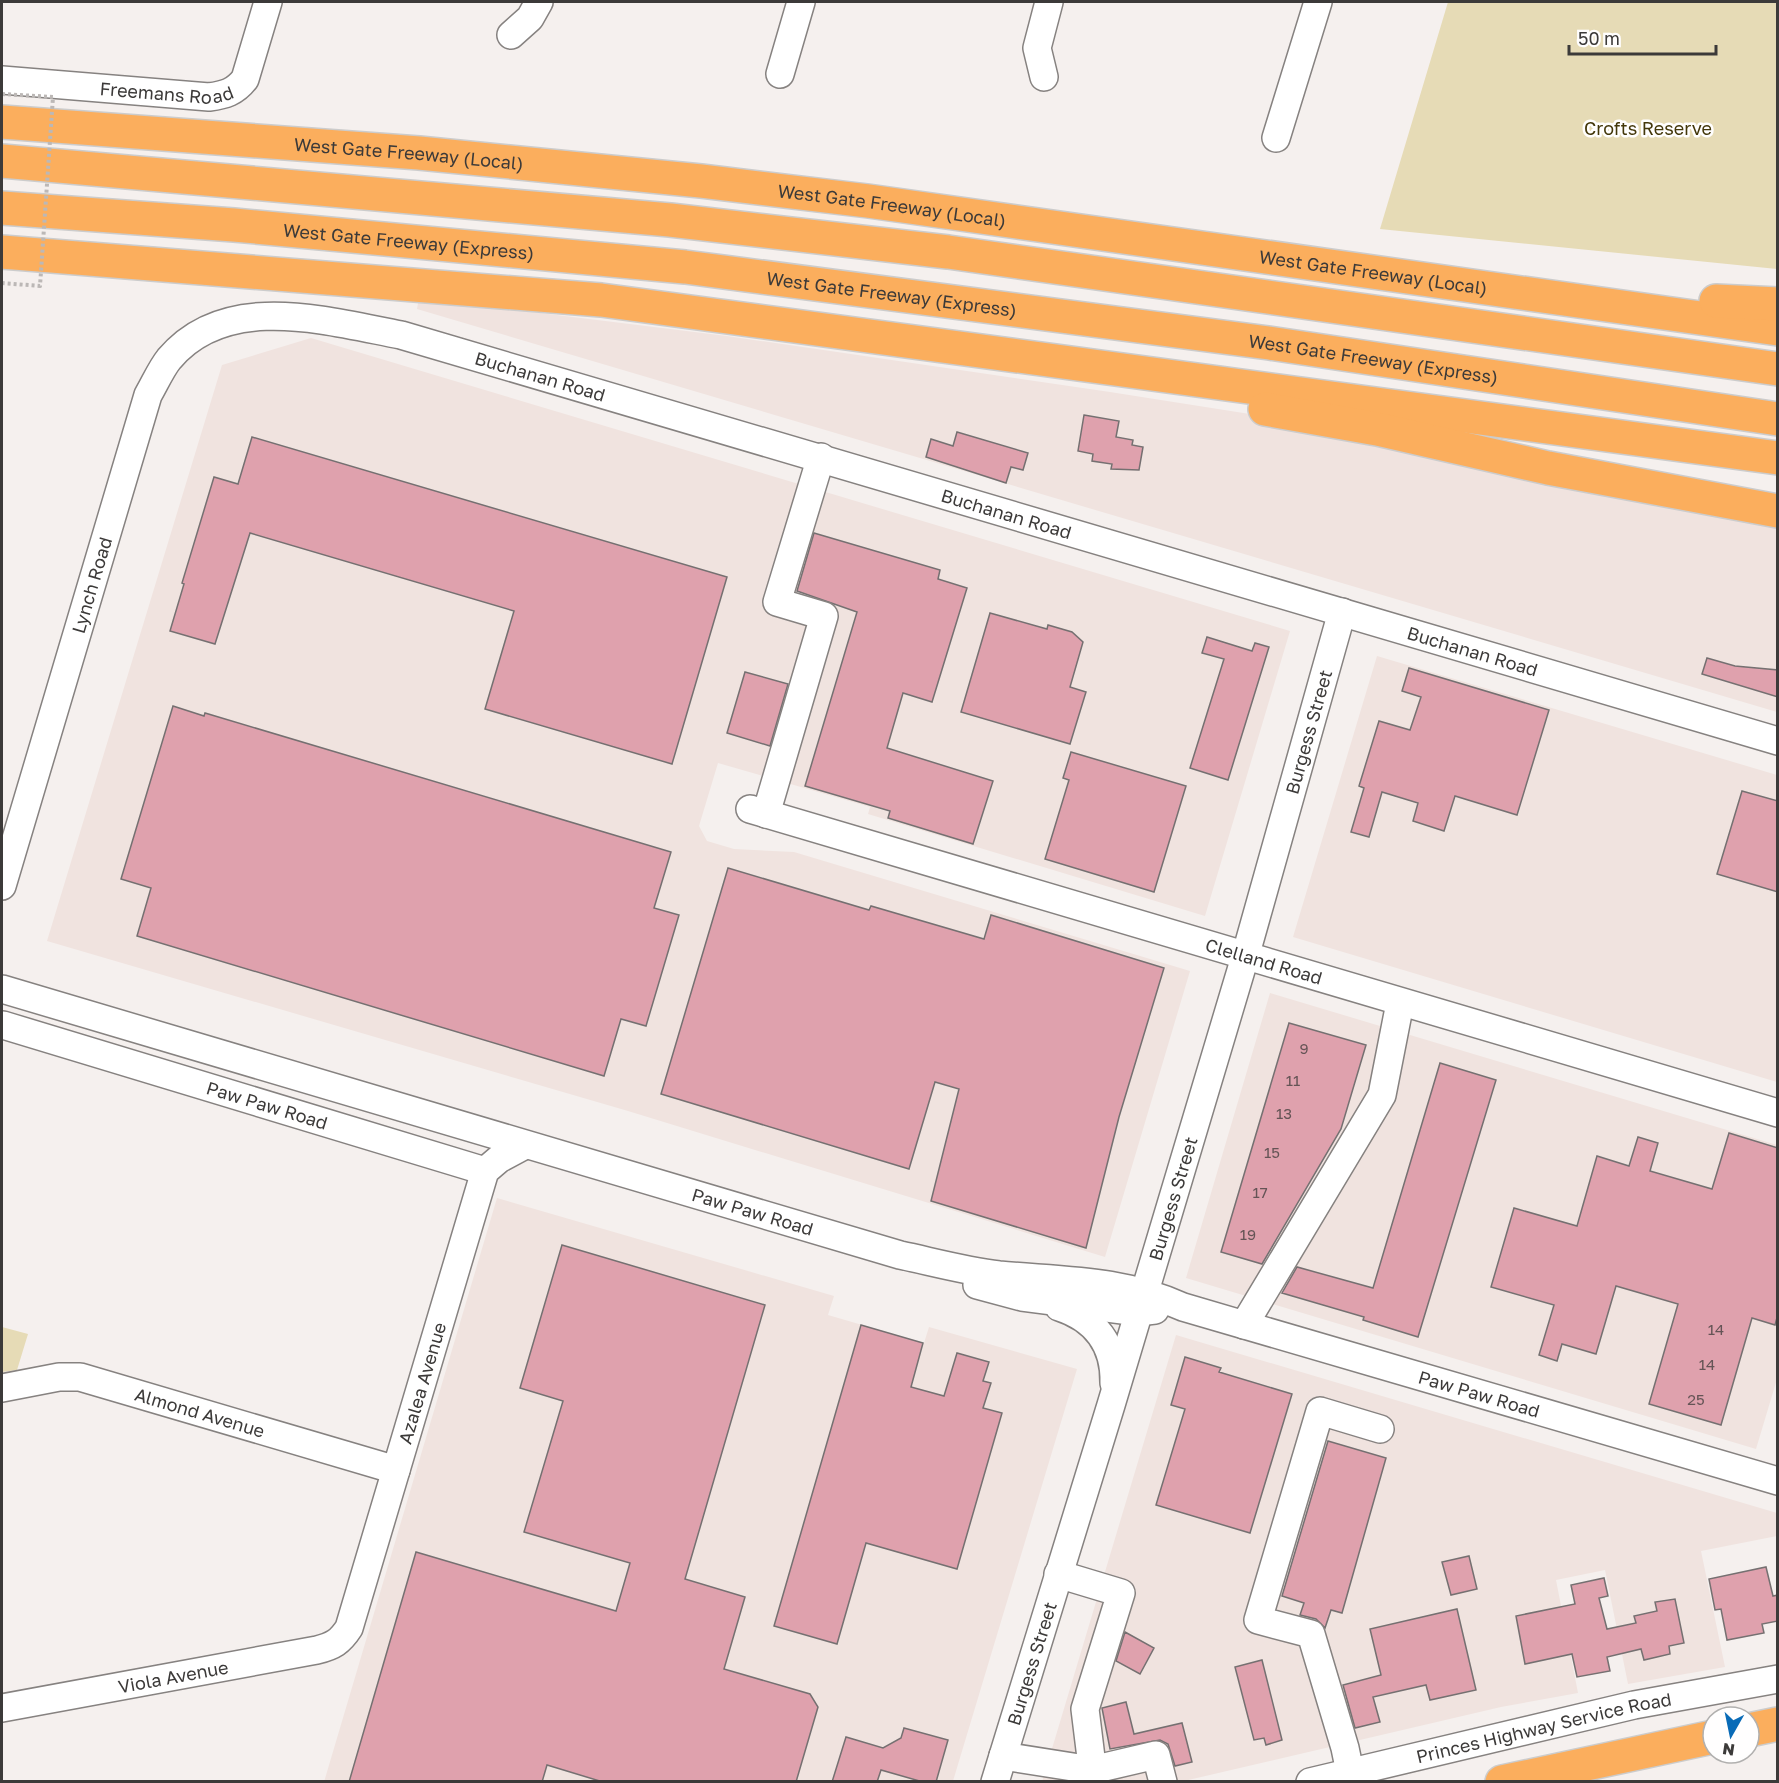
<svg xmlns="http://www.w3.org/2000/svg" width="1779" height="1783" viewBox="0 0 1779 1783" font-family="'Golos Text',sans-serif">
  <style>
    .built { fill: #f0e3df }
    .green { fill: #e6dbb6 }
    .building { fill: #dfa1ad; stroke: #757071; stroke-width: 1.5 }
    .lines { fill: none; stroke-linecap: round; stroke-linejoin: round }
    .minor-casing { stroke: #868280; stroke-width: 30 }
    .highway-casing { stroke: #ccc; stroke-width: 36 }
    .minor { stroke: #fff; stroke-width: 27 }
    .highway { stroke: #fbae5d; stroke-width: 33 }
    .path-bridge { stroke: #bcb8b6; stroke-width: 4; stroke-dasharray: 3 3; stroke-linecap: butt }
    .labels { text-anchor: middle; dominant-baseline: central; stroke-width: 5; stroke-linejoin: round; paint-order: stroke }
    .number-label { font-size: 15px; fill: #655456 }
    .street-label { font-size: 18px; fill: #3c3a39; stroke: #fffefe }
    .park-label { font-size: 18px; fill: #43370a; stroke: #fffefe }
  </style>
  <rect width="100%" height="100%" fill="#f5f0ee"/>
  <path class="built" d="M419 298 727 336 1110 392 1466 448 1777 505V712L417 309Z
    M311 338 1290 631 1205 916 868 814 870 807 718 763 699 826 707 841 734 849 794 852 1190 971 1105 1257 628 1111 47 941 222 365Z
    M1377 656 1777 775V1082L1293 937Z
    M1270 993 1777 1145V1379L1756 1449 1186 1278Z
    M497 1198 834 1296 828 1315 924 1343 929 1327 1077 1369 953 1781 324 1782Z
    M1176 1335 1777 1513V1536L1701 1551 1725 1667 1628 1684 1605 1570 1556 1580 1578 1693 1501 1707 1184 1781 1042 1782Z"/>
  <path class="green" d="M1448 2H1777V269L1380 229Z
    M2 1327 28 1334 17 1370 2 1372Z"/>
  <path class="building" d="M1084 415 1119 421 1116 437 1133 440 1132 445 1143 447 1139 470 1111 469 1112 464 1092 461 1093 454 1078 451Z
    M957 432 1028 453 1023 470 1011 467 1006 483 926 457 931 439 953 446Z
    M252 437 727 577 672 764 485 709 514 611 250 533 215 644 170 631 184 584 182 583 214 477 238 484Z
    M814 533 940 570 938 579 967 588 932 702 903 693 887 748 993 781 973 844 888 818 890 811 805 786 857 612 797 591Z
    M990 613 1047 629 1048 625 1072 632 1083 642 1070 687 1086 692 1070 744 961 712Z
    M1207 637 1252 651 1255 643 1269 647 1228 780 1190 768 1224 659 1202 653Z
    M1707 658 1735 666 1778 670V697L1702 674Z
    M1409 668 1549 710 1517 815 1455 796 1444 831 1413 821 1418 803 1382 792 1369 837 1351 832 1364 788 1359 786 1379 721 1410 730 1421 697 1402 691Z
    M745 672 788 684 770 746 727 733Z
    M173 706 204 716 205 713 671 852 654 908 679 915 646 1026 621 1019 604 1076 137 936 151 888 121 879Z
    M1071 752 1186 786 1154 892 1045 859 1069 780 1063 778Z
    M1742 791 1778 801V892L1717 874Z
    M728 868 869 910 871 906 984 939 991 915 1164 968 1119 1117 1086 1248 931 1201 959 1089 935 1082 909 1169 661 1094Z
    M1289 1023 1366 1045 1341 1129 1262 1264 1221 1252Z
    M1440 1063 1496 1080 1418 1337 1363 1320 1364 1317 1282 1293 1297 1267 1373 1288Z
    M1729 1133 1778 1148V1314L1775 1325 1752 1318 1721 1425 1649 1404 1678 1304 1616 1286 1596 1354 1562 1344 1557 1361 1539 1355 1554 1305 1491 1287 1514 1208 1577 1226 1597 1156 1629 1166 1638 1137 1658 1143 1650 1171 1712 1189Z
    M562 1245 765 1305 685 1579 745 1597 724 1669 810 1694 818 1707 796 1782H603L547 1765 542 1782H349L416 1552 616 1611 630 1563 524 1532 563 1401 520 1388Z
    M861 1325 923 1343 911 1387 944 1396 957 1353 989 1362 983 1381 991 1383 983 1408 1002 1413 957 1569 866 1543 837 1644 774 1626Z
    M1185 1357 1221 1368 1219 1372 1292 1394 1250 1533 1156 1505 1185 1409 1171 1405Z
    M1328 1441 1386 1458 1342 1613 1331 1610 1325 1628 1316 1619 1300 1615 1304 1603 1282 1596Z
    M1469 1556 1477 1589 1451 1595 1442 1562Z
    M1766 1567 1773 1596 1778 1595V1621L1762 1624 1764 1633 1727 1640 1721 1609 1715 1610 1709 1579Z
    M1604 1578 1608 1596 1599 1598 1607 1629 1636 1623 1634 1616 1657 1611 1655 1602 1675 1599 1684 1643 1669 1646 1670 1654 1644 1660 1641 1649 1607 1657 1610 1671 1577 1677 1572 1654 1525 1664 1516 1616 1575 1604 1571 1585Z
    M1457 1609 1476 1690 1430 1700 1426 1685 1373 1697 1380 1722 1355 1728 1343 1685 1381 1675 1370 1629Z
    M1125 1632 1154 1648 1140 1674 1116 1661Z
    M1262 1660 1282 1740 1266 1745 1264 1738 1254 1740 1235 1667Z
    M1126 1702 1134 1734 1182 1723 1192 1762 1175 1766 1168 1744 1160 1740 1110 1749 1102 1708Z
    M904 1728 948 1740 936 1782H923L881 1770 877 1782H832L846 1737 883 1748 901 1738Z"/>
  <g class="lines">
    <defs>
      <g id="minor">
        <path d="M511 35 530 18 539 2"/>
        <path d="M780 74 801 2"/>
        <path d="M1044 77 1037 48 1049 2"/>
        <path id="s1" d="M2 80 209 97C225 95 235 92 245 79L268 2"/>
        <path d="M1276 138 1318 2"/>
        <path id="s2" d="M750 809 1778 1113"/>
        <path d="M766 814 824 616 777 602 821 457"/>
        <path id="s3" d="M2 886 148 395C155 383 161 369 169 359 226 291 327 321 401 335L1778 741"/>
        <path id="s4" d="M2 989 900 1255C933 1262 966 1271 999 1275 1064 1281 1121 1279 1183 1307L1778 1481"/>
        <path id="s5" d="M3 1025 485 1171"/>
        <path d="M977 1285 1022 1297 1138 1312 1155 1310"/>
        <path d="M1059 1307C1096 1319 1115 1345 1114 1383"/>
        <path d="M1244 1325 1382 1095 1400 1003"/>
        <path id="s6" d="M2 1388 59 1377H80L396 1470"/>
        <path d="M1058 1574 1121 1593 1085 1709 1094 1782"/>
        <path id="s7" d="M2 1708 317 1650C333 1646 340 1642 349 1628L485 1171 499 1159 525 1145"/>
        <path d="M1003 1756 1092 1770 1156 1755 1163 1782"/>
        <path d="M1350 1772 1345 1748 1311 1634 1258 1620 1320 1411 1380 1429"/>
        <path id="s8" d="M995 1782 1111 1405 1245 957 1342 612"/>
        <path id="s9" d="M1310 1782 1634 1705 1778 1679"/>
      </g>
      <g id="highway">
        <path id="s10" d="M2 122 419 153 701 181 868 201 1778 329"/>
        <path d="M2 161 670 220 948 252 1778 369"/>
        <path id="s11" d="M2 208 234 225 685 267 1269 343 1778 419"/>
        <path d="M2 252 601 300 1778 458"/>
        <path d="M1716 301 1778 304"/>
        <path d="M1265 409 1377 429 1548 468 1778 511"/>
        <path d="M1749 1730 1778 1724"/>
        <path d="M1502 1782 1713 1737"/>
      </g>
    </defs>
    <use href="#minor" class="minor-casing"/>
    <use href="#highway" class="highway-casing"/>
    <use href="#minor" class="minor"/>
    <use href="#highway" class="highway"/>
    <path class="path-bridge" d="M2 94 53 97 40 286 2 283"/>
  </g>
  <g class="labels">
    <g class="number-label">
      <text x="1304" y="1048">9</text>
      <text x="1293" y="1080">11</text>
      <text x="1284" y="1113">13</text>
      <text x="1272" y="1152">15</text>
      <text x="1260" y="1192">17</text>
      <text x="1248" y="1234">19</text>
      <text x="1716" y="1329">14</text>
      <text x="1707" y="1364">14</text>
      <text x="1696" y="1399">25</text>
    </g>
    <g class="street-label">
      <text stroke="none"><textPath href="#s1" startOffset="165">Freemans Road</textPath></text>
      <text stroke="none"><textPath href="#s10" startOffset="408">West Gate Freeway (Local)</textPath></text>
      <text stroke="none"><textPath href="#s10" startOffset="894">West Gate Freeway (Local)</textPath></text>
      <text stroke="none"><textPath href="#s11" startOffset="408">West Gate Freeway (Express)</textPath></text>
      <text stroke="none"><textPath href="#s10" startOffset="1380">West Gate Freeway (Local)</textPath></text>
      <text stroke="none"><textPath href="#s11" startOffset="894">West Gate Freeway (Express)</textPath></text>
      <text stroke="none"><textPath href="#s11" startOffset="1380">West Gate Freeway (Express)</textPath></text>
      <text stroke="none"><textPath href="#s3" startOffset="945">Buchanan Road</textPath></text>
      <text stroke="none"><textPath href="#s3" startOffset="1431">Buchanan Road</textPath></text>
      <text stroke="none"><textPath href="#s3" startOffset="314">Lynch Road</textPath></text>
      <text stroke="none"><textPath href="#s3" startOffset="1917">Buchanan Road</textPath></text>
      <text stroke="none"><textPath href="#s8" startOffset="1096">Burgess Street</textPath></text>
      <text stroke="none"><textPath href="#s2" startOffset="536">Clelland Road</textPath></text>
      <text stroke="none"><textPath href="#s5" startOffset="276">Paw Paw Road</textPath></text>
      <text stroke="none"><textPath href="#s8" startOffset="610">Burgess Street</textPath></text>
      <text stroke="none"><textPath href="#s4" startOffset="783">Paw Paw Road</textPath></text>
      <text stroke="none"><textPath href="#s7" startOffset="616">Azalea Avenue</textPath></text>
      <text stroke="none"><textPath href="#s4" startOffset="1534">Paw Paw Road</textPath></text>
      <text stroke="none"><textPath href="#s6" startOffset="204">Almond Avenue</textPath></text>
      <text stroke="none"><textPath href="#s8" startOffset="124">Burgess Street</textPath></text>
      <text stroke="none"><textPath href="#s7" startOffset="174">Viola Avenue</textPath></text>
      <text stroke="none"><textPath href="#s9" startOffset="240">Princes Highway Service Road</textPath></text>
    </g>
    <g class="park-label">
      <text x="1648" y="128">Crofts Reserve</text>
    </g>
  </g>
  <rect width="1779" height="1783" fill="none" stroke="#3c3a39" stroke-width="6"/>
  <g transform="translate(1731 1735) rotate(189)"><circle r="28" fill="#fffefe" stroke="#b1b0af" stroke-width="1.5"/>
  <path d="M0-4.5L10 22L0 15L-10 22Z" fill="#096bb7"/>
  <text y="-9" font-size="16" font-weight="bold" text-anchor="middle" fill="#3c3a39">N</text>
  </g>
  <path d="M1569 45v9h147v-9" fill="none" stroke="#3c3a39" stroke-width="3"/>
  <text x="1578" y="45" font-size="18" fill="#3c3a39" stroke="#fffefe" stroke-width="4.5" paint-order="stroke">50 m</text>
</svg>
